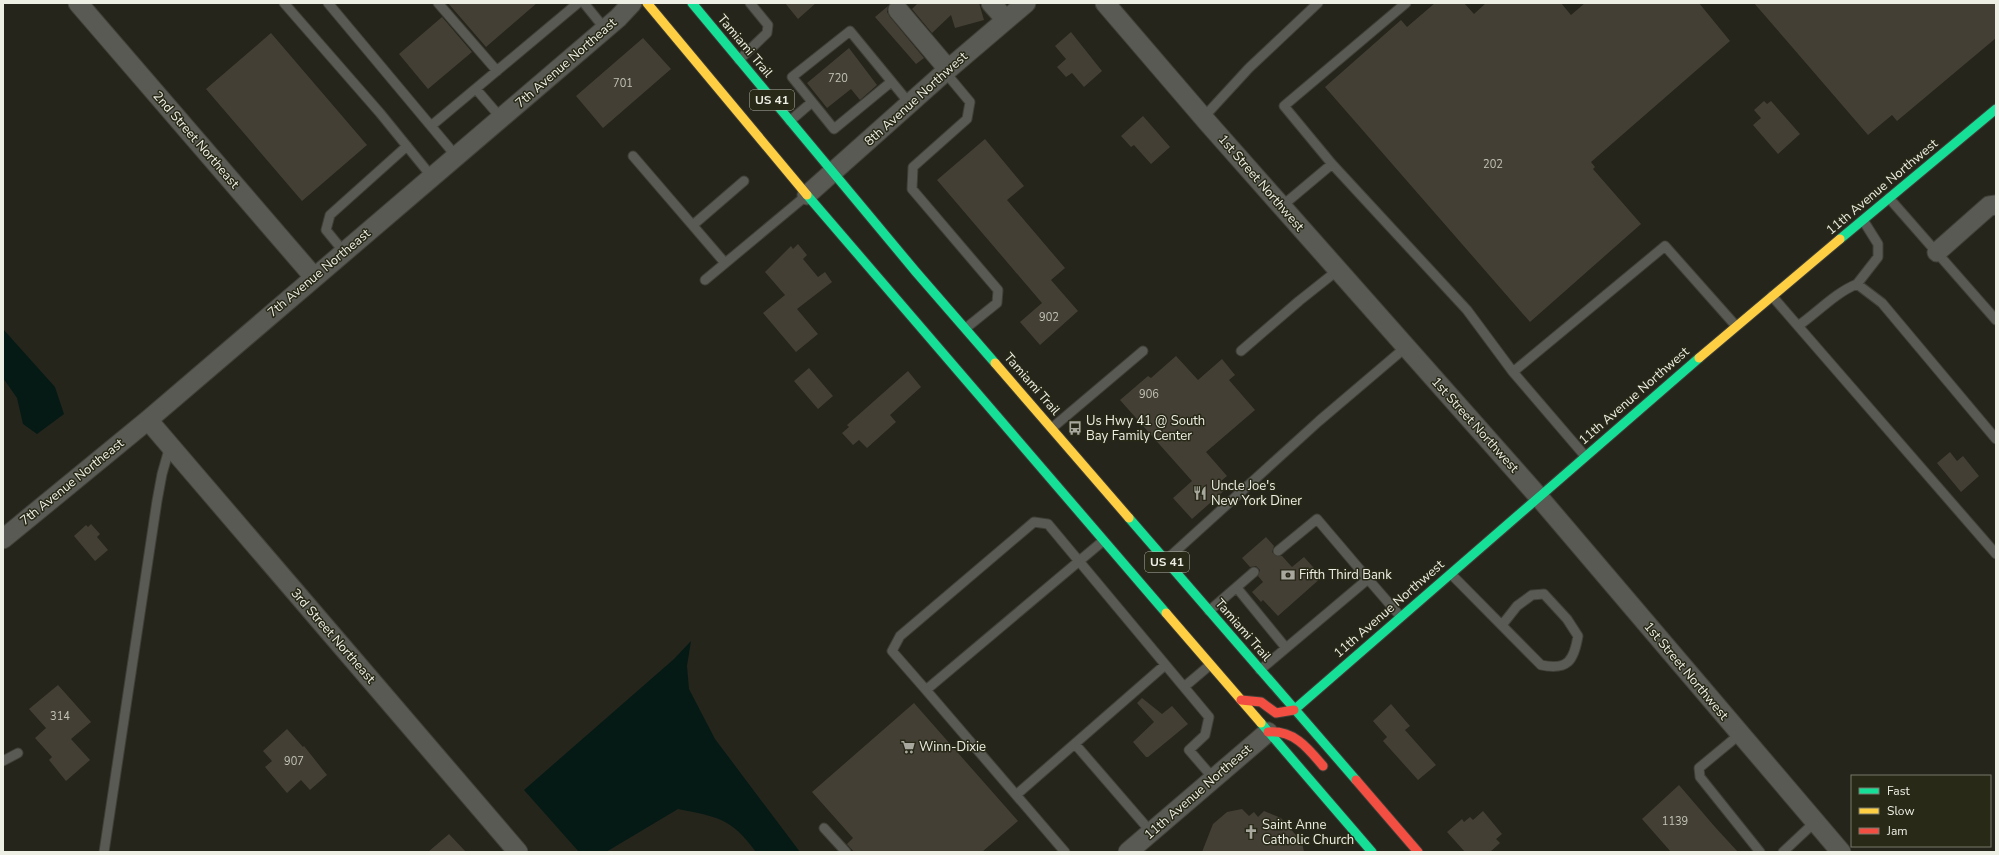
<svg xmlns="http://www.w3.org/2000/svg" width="1999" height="855" viewBox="0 0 1999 855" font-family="'Nunito Sans',sans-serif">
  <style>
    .water { fill: #051a15 }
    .building { fill: #433f35 }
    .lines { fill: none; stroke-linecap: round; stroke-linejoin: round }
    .lane-casing { stroke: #3f3f37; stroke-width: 11 }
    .street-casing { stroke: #3f3f37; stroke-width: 21 }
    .fast-casing { stroke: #3f3f37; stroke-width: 11 }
    .slow-casing { stroke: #3f3f37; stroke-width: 11 }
    .jam-casing { stroke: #3f3f37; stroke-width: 11 }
    .lane { stroke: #595a53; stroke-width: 9 }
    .street { stroke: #595a53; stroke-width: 19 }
    .fast { stroke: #16e098; stroke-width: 9 }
    .slow { stroke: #ffcf43; stroke-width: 9 }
    .jam { stroke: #f24e42; stroke-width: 9 }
    .labels { text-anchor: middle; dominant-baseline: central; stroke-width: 3; stroke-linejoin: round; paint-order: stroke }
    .number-label { font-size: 11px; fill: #c3c3b8 }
    .shield { fill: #292918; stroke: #b3b4a7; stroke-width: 1 }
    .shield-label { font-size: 12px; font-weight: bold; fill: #eeefe4 }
    .street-label { font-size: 13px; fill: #eeefe4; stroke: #292918 }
    .poi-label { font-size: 13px; fill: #eeefe4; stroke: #292918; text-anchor: start }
  </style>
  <rect width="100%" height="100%" fill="#25251c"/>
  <path class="water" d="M3 329 55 387 64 414 37 434 23 424 17 398 3 378Z
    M691 641 687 666 689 689 715 739 800 852H756C731 818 718 817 678 809L606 852H579L524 790 674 659Z"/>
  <path class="building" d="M448 3H537L486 47Z
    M785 3H816L798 19Z
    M918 3H979L984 20 955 28 951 15 932 33 912 9Z
    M1435 3H1464L1474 14 1486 3H1561L1571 15 1585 3H1699L1730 41 1591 162 1595 167 1593 169 1641 224 1530 322 1325 87 1401 20 1407 27Z
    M1754 3H1996V38L1897 121 1892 115 1868 135Z
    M888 6 887 12 890 17 924 58 916 64 875 17Z
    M442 17 472 52 428 89 399 54Z
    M1071 32 1102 71 1084 87 1072 73 1066 77 1057 67 1066 59 1055 46Z
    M271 33 367 145 302 201 206 89Z
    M643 38 671 69 603 128 576 96Z
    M849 48 877 85 860 100 851 89 827 108 807 83Z
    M1764 101 1767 104 1771 101 1800 134 1778 154 1753 125 1761 118 1754 110Z
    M1143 116 1170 147 1151 164 1134 145 1131 147 1121 136Z
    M985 139 1024 186 1007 200 1065 268 1051 280 1078 311 1040 345 1020 322 1042 303 937 180Z
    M798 244 807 255 803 259 818 277 825 272 832 282 797 309 818 334 796 352 763 313 785 295 765 272 791 246 793 249Z
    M1176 356 1198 380 1222 359 1235 375 1229 380 1255 410 1206 452 1227 476 1221 481 1227 488 1192 519 1173 498 1192 481 1120 400 1148 376 1151 378Z
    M809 368 833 396 818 409 794 381Z
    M908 371 921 387 890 415 896 422 867 448 859 440 853 445 842 433 849 427 847 425Z
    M1950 452 1957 461 1963 456 1979 476 1961 492 1937 463Z
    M91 524 100 534 97 537 108 550 95 561 74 536 86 525 88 527Z
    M1266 537 1274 546 1272 552 1276 556H1282L1292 567 1304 557 1322 577 1278 616 1263 600 1261 602 1252 592 1263 582 1258 576 1260 570 1256 566 1250 567 1242 558Z
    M58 685 91 722 71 739 90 760 66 781 49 760 52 757 35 738 46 728 29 709Z
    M1142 698 1162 714 1172 706 1188 724 1148 757H1146L1133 742 1154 722 1137 703Z
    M914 703 1018 821 982 852H854L847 844 853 838 812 792Z
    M1391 704 1410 726 1405 730 1436 765 1418 780 1383 741 1387 737 1373 721Z
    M287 729 303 747 304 746 327 775 310 790 301 780 287 793 265 767 272 761 263 751Z
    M1679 785 1715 827 1738 852H1671L1642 819Z
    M1242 809 1249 816 1254 812 1258 817 1264 811 1281 818 1302 842 1304 852H1202L1213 824 1227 812Z
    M1483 811 1502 834 1496 839 1500 843 1490 852H1465L1447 832 1462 819 1464 822 1470 817 1473 820Z
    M449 834 466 852H428Z"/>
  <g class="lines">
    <defs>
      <path id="lane" d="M284 3 380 113 432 177
        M328 3 456 156
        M438 3 497 71
        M584 3 605 29
        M1406 3 1284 106 1332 164 1467 310 1513 372
        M739 60 767 33 768 25 750 3
        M945 72 970 102 967 119 913 167 912 189 998 290 997 303 966 328
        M891 82 834 129 792 77 850 31 910 104
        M476 89 501 118
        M1203 118 1249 68 1318 3
        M790 121 812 102
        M431 126 578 3
        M633 156 725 263
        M1889 198 1996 320
        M1282 206 1332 164
        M693 225 744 181
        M344 252 326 230 330 215 407 146
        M705 280 807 195
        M1857 284 1878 257V244L1863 220
        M1772 296 1798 326C1818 312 1835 293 1857 284L1882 303 1996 439
        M1798 326 1996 554
        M1241 351 1299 301 1338 270
        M1052 428 1143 351
        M1585 456 1513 372 1665 246 1736 326
        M1166 560 1319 421 1406 347
        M1451 574 1541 665C1568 671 1574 660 1578 636L1567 619 1544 594 1532 595 1517 606 1502 625
        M1368 579 1400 616
        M1237 588 1286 648
        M1209 611 1254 572
        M1260 670 1368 579 1317 519 1278 551
        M1184 687 1210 665
        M926 690 892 651 900 636 1034 522 1048 524 1209 717 1205 735 1189 750 1214 779
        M1740 734 1699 768 1700 777 1760 852
        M1075 744 1151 832
        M3 761 18 753
        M1016 795 1165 665
        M824 828 846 852
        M104 852 157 501 162 474 170 446
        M1065 852 926 690 1103 541
        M1783 852 1815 822"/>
      <path id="street" d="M78 3 314 277
        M991 3 1006 20
        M1105 3 1208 123 1538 496 1841 852
        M898 10 948 69
        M807 195 945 72 1026 3
        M1937 252 1989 206 1996 205
        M148 420 518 852
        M3 539 148 420 618 18 632 3
        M1128 852 1268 732"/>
      <path id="fast" d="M692 3 916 272 995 363
        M807 195 1166 613
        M1840 239 1996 109
        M1129 518 1356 780
        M1294 710 1699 358
        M1261 723 1372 852"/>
      <path id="slow" d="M647 3 807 195
        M1699 358 1840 239
        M995 363 1129 518
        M1166 613 1261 723"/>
      <path id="jam" d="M1241 700 1261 702 1276 713 1294 710
        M1268 732C1294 730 1308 748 1323 766
        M1356 780 1418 852"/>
    </defs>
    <use href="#lane" class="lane-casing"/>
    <use href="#street" class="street-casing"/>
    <use href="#fast" class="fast-casing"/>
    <use href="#slow" class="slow-casing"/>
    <use href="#jam" class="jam-casing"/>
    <use href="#lane" class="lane"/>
    <use href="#street" class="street"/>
    <use href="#fast" class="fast"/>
    <use href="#slow" class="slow"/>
    <use href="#jam" class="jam"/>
  </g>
  <defs>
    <symbol id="bus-bare" viewBox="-9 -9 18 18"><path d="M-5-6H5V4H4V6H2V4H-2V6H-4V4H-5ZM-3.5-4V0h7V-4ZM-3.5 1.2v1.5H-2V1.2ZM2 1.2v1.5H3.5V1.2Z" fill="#a8a89e" stroke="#292918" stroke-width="2.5" paint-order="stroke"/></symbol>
    <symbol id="restaurant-bare" viewBox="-9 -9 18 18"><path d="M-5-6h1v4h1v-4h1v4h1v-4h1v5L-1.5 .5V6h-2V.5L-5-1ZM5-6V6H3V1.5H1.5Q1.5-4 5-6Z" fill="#a8a89e" stroke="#292918" stroke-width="2.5" paint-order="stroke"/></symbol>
    <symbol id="bank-bare" viewBox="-9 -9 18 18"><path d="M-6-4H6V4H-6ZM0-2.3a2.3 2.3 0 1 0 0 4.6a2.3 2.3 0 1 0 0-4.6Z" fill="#a8a89e" stroke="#292918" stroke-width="2.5" paint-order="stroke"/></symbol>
    <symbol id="supermarket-bare" viewBox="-9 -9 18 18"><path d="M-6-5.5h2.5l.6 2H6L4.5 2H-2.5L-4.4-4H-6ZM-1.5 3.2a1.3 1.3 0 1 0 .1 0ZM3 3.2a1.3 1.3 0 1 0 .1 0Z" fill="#a8a89e" stroke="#292918" stroke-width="2.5" paint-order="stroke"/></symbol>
    <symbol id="church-bare" viewBox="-9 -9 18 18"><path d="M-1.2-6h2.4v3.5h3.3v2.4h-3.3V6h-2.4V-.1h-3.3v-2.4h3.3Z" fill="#a8a89e" stroke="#292918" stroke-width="2.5" paint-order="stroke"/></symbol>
  </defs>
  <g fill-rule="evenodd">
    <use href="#bus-bare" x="1065" y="418" width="20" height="20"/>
    <use href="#restaurant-bare" x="1190" y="483" width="20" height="20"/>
    <use href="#bank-bare" x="1278" y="565" width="20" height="20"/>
    <use href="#supermarket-bare" x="898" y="737" width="20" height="20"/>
    <use href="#church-bare" x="1241" y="822" width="20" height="20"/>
  </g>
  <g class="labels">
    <g class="number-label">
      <text x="838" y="78">720</text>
      <text x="623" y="83">701</text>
      <text x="1493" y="164">202</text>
      <text x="1049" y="317">902</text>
      <text x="1149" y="394">906</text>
      <text x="60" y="716">314</text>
      <text x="294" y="761">907</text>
      <text x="1675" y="821">1139</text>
    </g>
    <g class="shield">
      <rect x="750" y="90" width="44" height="20" rx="3"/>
      <rect x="1145" y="552" width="44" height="20" rx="3"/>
    </g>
    <g class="shield-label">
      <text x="772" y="100">US 41</text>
      <text x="1167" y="562">US 41</text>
    </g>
    <g class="street-label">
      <text transform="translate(745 46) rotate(50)">Tamiami Trail</text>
      <text transform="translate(566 63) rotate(-41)">7th Avenue Northeast</text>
      <text transform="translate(916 99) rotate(-42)">8th Avenue Northwest</text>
      <text transform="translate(196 140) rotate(49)">2nd Street Northeast</text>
      <text transform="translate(1261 183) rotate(49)">1st Street Northwest</text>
      <text transform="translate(1882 187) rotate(-40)">11th Avenue Northwest</text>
      <text transform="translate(319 273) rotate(-40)">7th Avenue Northeast</text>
      <text transform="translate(1032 384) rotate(49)">Tamiami Trail</text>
      <text transform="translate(1634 396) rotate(-41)">11th Avenue Northwest</text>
      <text transform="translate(1475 425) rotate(48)">1st Street Northwest</text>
      <text transform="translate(72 482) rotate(-39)">7th Avenue Northeast</text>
      <text transform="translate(1389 609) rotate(-41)">11th Avenue Northwest</text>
      <text transform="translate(1243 630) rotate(49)">Tamiami Trail</text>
      <text transform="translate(333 636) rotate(49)">3rd Street Northeast</text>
      <text transform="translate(1686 671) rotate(50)">1st Street Northwest</text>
      <text transform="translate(1198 792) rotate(-41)">11th Avenue Northeast</text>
    </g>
    <g class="poi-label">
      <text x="1086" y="421">Us Hwy 41 @ South<tspan x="1086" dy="15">Bay Family Center</tspan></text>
      <text x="1211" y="486">Uncle Joe's<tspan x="1211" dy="15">New York Diner</tspan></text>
      <text x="1299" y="575">Fifth Third Bank</text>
      <text x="919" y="747">Winn-Dixie</text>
      <text x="1262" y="825">Saint Anne<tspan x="1262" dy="15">Catholic Church</tspan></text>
    </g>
  </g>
  <rect width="1999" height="855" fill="none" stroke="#eeefe4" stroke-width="8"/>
  <rect x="1851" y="775" width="140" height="72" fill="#292918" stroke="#78786a"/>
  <rect x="1859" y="788" width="20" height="6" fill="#16e098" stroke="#78786a"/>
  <text x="1887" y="795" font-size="12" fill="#eeefe4">Fast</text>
  <rect x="1859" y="808" width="20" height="6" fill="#ffcf43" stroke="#78786a"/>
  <text x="1887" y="815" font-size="12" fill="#eeefe4">Slow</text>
  <rect x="1859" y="828" width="20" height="6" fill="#f24e42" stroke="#78786a"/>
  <text x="1887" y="835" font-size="12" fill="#eeefe4">Jam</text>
</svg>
